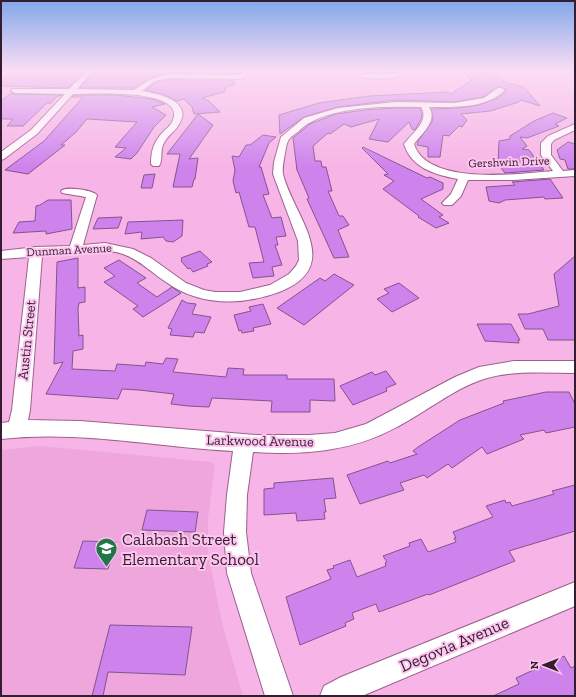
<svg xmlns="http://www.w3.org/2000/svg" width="576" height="697" viewBox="0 0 576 697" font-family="'Zilla Slab',serif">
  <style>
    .built { fill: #eea6dc }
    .building { fill: #ce83ec; stroke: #7e558f }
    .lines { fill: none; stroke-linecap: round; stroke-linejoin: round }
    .minor-casing { stroke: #9d608e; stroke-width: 2 }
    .minor { fill: #fff; fill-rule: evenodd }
    .labels { text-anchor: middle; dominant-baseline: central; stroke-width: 4; stroke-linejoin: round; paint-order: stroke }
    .far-street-label { font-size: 12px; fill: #351c30; stroke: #fcc6ee }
    .street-label { font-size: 14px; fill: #351c30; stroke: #fcc6ee }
    .near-poi-label { font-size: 17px; fill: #351c30; stroke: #fcc6ee; text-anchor: start }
    .near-street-label { font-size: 17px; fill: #351c30; stroke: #fcc6ee }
  </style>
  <rect width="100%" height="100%" fill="#f7b4e6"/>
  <path class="built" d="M41 446 211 462 215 465 208 518V553L222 623 243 696H1V450Z"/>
  <path class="building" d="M16 70H86L68 88 1 86V80Z
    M95 70H237L236 73H168L150 78 134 88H80Z
    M461 70H477L482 73H492L507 83 524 87 540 106 521 100 519 102 490 111 461 114 467 120 462 127 459 126 449 136 443 135 440 157H428V147L417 145 418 141 432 122 433 117 431 109 459 108 479 105 498 98 506 91V89L498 86 483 97 454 102 396 100 338 107 304 117 280 134 279 115 319 103 369 96 448 92 451 94 472 80Z
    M168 80H235L234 85 227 86 224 92 202 98 209 101 220 112 194 114 192 107 184 99 176 101 166 95 146 90 156 82Z
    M11 93 15 94 62 95 56 97 51 103H47L23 126H7L13 119H1V101Z
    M74 95H116L152 99 165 104 152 107 166 115 154 127 137 153 131 159 115 157 126 148 115 147 137 122 87 119 76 132 61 145H65L28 174 5 170 44 141 83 97H72Z
    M394 108H420L422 117 415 130 412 129 409 122 388 142 369 139 379 119 351 127 344 124 330 134 328 133 313 146 315 161H321L322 167H326L332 191H328L339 216H343L349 225 338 230 349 257 334 258 307 199 309 198 297 170 293 138 310 124 336 114 365 110Z
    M553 113 567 118 555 124 559 126 527 138 520 137 527 146 522 149 529 150 544 170 505 173 498 164 499 141 510 139V136L534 121Z
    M198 114 213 125 189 159 198 158 195 179H194L192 187H173L180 154H167Z
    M263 135 276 137 269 143 259 167H261L269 194 263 195 272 218 281 217 286 236 276 237 278 245H275L282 265 272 267 274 276 253 278 249 263 264 262 255 227H249L239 192 236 193 233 181 235 170 232 156 239 157 246 145H250Z
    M568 142 575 144V169H568L565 160 560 159 557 150Z
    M363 147 427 178 430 177 443 183V189L421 199 443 215 439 217 449 223 436 228 418 217 419 216 383 189 394 181 384 175 388 174 362 148Z
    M155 174 152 188H141L144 175Z
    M550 179 563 198 545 199 544 197 505 200 499 203 489 201 486 187 515 185 512 182Z
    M48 200H71L72 229 46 234V231L13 233 19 222 35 221 36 206 40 205Z
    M122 217 118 228 93 229 98 218Z
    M183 220 182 236 173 242 166 241 163 237 141 239 142 232 125 234 128 222Z
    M200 251 212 262 207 264 208 266 193 272 190 268 188 269 181 261 182 260 181 258Z
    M575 256V340H548L543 329H525L518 314H528L559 306 554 274Z
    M78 258V288L85 287V302L79 303 78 309 79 336 83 335V349L73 351 72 369 115 371 117 364 145 366 146 362 163 364 166 358 178 359 173 372 226 377 228 368 244 369 243 375H287V379H334L335 401 310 400V412H271L272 401 212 398 209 407 188 406 171 404 174 394 139 390 122 389 118 399 46 394 63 362 54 364 57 262Z
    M119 260 146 278 137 283 157 297 172 287 181 293 143 317 133 309 138 306 104 282 115 276 104 268Z
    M334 274 354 285 304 325 277 308 320 278 325 281Z
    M399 283 419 298 392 312 377 299 389 293 384 289Z
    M182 300 187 303 196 304 192 314 211 317 204 333 195 332 193 337 170 335 172 329 168 328Z
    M263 304 271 324 253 328 254 331 242 333 241 330 239 331 234 315 251 311 249 307Z
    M477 324H511L520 340H518L519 343 485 341Z
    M386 371 396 384 386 388 387 391 353 405 340 386 372 372 375 375Z
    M546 392H569L575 404V427L546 433 544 430 520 435 524 439 487 454 482 447 452 468 448 464 427 478 424 475 400 483 404 490 360 504 347 475 388 461 390 463 417 454 413 451 418 447 460 420 504 403 503 401Z
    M333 478 336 498 324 499 326 512H324L325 519 297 521 296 513 264 515V489L274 488V483Z
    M575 485V531L509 551 515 561 429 595 428 594 379 612 376 604 352 613 354 619 345 623 346 626 300 645 286 597 331 579 327 570 334 568 333 566 350 560 357 577 386 566 385 563 387 562 383 556 410 546 409 543 421 539 428 552 456 542 454 538H456L453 532 493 517 486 506 505 500 506 503 510 502 512 506 554 494 552 491Z
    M147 510 198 512 195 532 142 530Z
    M83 541 116 542 108 569 74 568Z
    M110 625 192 627 185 675 108 672 103 696H92Z
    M564 656 571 668 575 666V696H493L519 684 516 678Z"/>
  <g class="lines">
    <defs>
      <path id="minor" d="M88 70H94L77 89 134 90 151 79 168 74 239 75 241 74 242 70H248L246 76 240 79 168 78 155 81 142 91C159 94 195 101 178 126 174 132 166 137 163 145 160 152 163 160 159 166H153L151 164C151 150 154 141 164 131 167 128 171 125 172 122 190 87 89 94 73 94L37 134 4 159 1 160V152L31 130 65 94 15 93 11 91 12 89H69Z
        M403 70 406 72C397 81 377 78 364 78L361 76 364 74 397 73Z
        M498 88H501L505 90C486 109 453 107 429 107 438 121 422 133 414 144 427 186 519 174 553 171L541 155V143L548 136 575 124V130L554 140 551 144V155L563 171 575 170V176L513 180H468L461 196 452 205H444L442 203 451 194 458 179C436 175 411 168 404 144 413 132 430 121 421 107 388 106 340 106 311 122 306 124 302 128 299 131 295 134 290 137 288 141 286 145 286 149 285 153 284 160 282 167 283 174 293 216 346 266 279 292 241 306 199 306 166 282 152 273 140 260 123 254 100 246 66 254 42 256L30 410 28 420 80 421 257 435H309L335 433 366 424 455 377 479 367 514 361H575V373C545 373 513 370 484 379 453 389 426 412 397 427 352 452 303 455 253 452L247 495 246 532 251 573 293 696H265L227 573 224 532 227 495 233 451C156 447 79 430 1 439V423L9 422 12 410 29 257 1 259V251L36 247 70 246 86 197 62 193 61 191C65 186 93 190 97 195L83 245 105 243 133 249 151 258 186 283 204 290 215 292H240L270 285 289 274 296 266 299 260 298 241 273 174 274 162 281 137 304 118 338 108 396 102 454 103 484 98Z
        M575 582V606L362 696H320L324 686 341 677Z"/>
    </defs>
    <use href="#minor" class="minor-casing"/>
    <use href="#minor" class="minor"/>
  </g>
  <linearGradient id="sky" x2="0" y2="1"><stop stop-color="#81a7ea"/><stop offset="0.42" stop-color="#fbddf4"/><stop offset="1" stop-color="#fbddf4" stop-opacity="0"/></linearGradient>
  <rect width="576" height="167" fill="url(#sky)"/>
  <defs>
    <symbol id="school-pin" viewBox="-11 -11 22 30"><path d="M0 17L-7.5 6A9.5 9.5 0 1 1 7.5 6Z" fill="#207649" stroke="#fcc6ee"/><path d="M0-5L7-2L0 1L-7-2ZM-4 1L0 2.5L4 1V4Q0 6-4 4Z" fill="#fff"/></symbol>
  </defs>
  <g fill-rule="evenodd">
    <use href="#school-pin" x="94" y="536" width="25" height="34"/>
  </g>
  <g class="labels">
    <g class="far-street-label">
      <text transform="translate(509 162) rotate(-2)">Gershwin Drive</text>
      <text transform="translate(69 250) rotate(-3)">Dunman Avenue</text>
    </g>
    <g class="street-label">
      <text transform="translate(27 340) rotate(-84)">Austin Street</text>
      <text transform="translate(260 441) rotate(1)">Larkwood Avenue</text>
    </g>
    <g class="near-poi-label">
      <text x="122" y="539">Calabash Street<tspan x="122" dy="20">Elementary School</tspan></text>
    </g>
    <g class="near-street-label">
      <text transform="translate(454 644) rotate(-23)">Degovia Avenue</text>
    </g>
  </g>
  <rect width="576" height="697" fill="none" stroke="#351c30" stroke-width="4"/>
  <g transform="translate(544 665) rotate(270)" stroke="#fcc6ee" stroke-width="3" paint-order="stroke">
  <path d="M0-3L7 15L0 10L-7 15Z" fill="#351c30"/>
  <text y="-6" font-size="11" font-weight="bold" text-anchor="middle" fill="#351c30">N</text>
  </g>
</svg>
